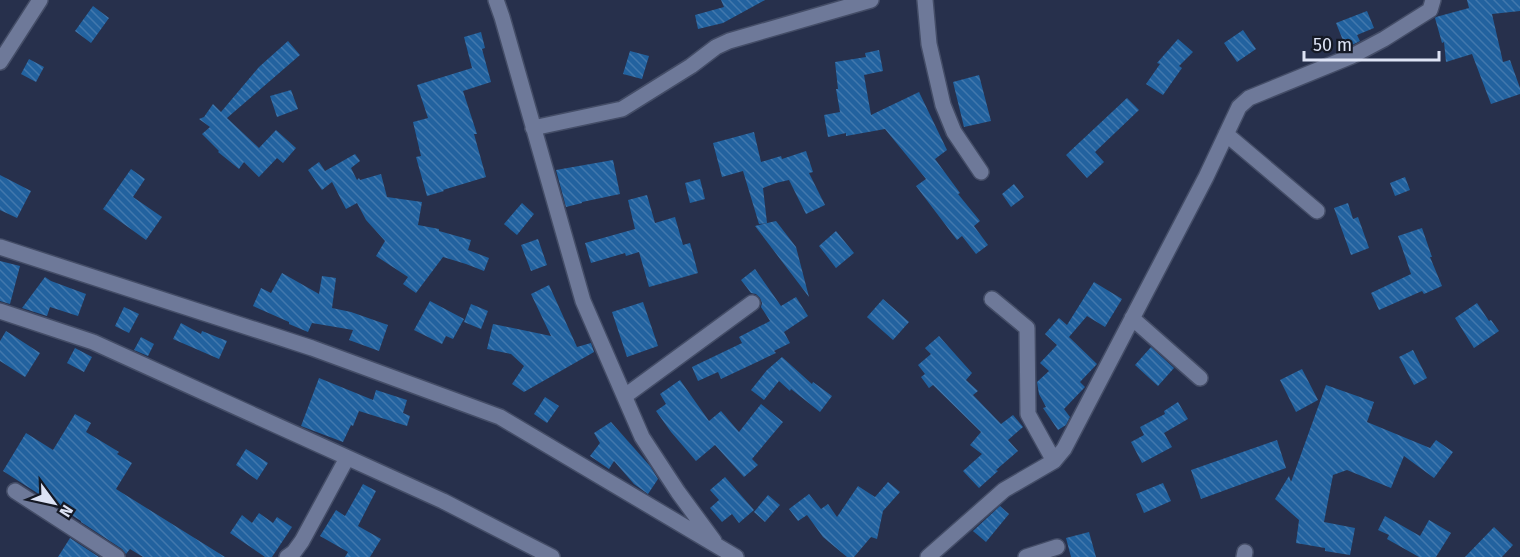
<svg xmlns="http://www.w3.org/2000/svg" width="1520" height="557" viewBox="0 0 1520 557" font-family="'Fira Sans',sans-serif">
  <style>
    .building { fill: url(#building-back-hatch) }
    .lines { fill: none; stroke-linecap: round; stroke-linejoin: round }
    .minor-casing { stroke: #444d67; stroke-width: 18 }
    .minor { stroke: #6e7999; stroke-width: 15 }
  </style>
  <defs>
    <pattern id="building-back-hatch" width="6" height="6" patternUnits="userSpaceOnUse" patternTransform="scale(1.5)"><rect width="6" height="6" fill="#22629f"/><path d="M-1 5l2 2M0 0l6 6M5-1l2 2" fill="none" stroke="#4278ad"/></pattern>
  </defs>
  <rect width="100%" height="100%" fill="#27304c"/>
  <path class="building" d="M721 0H765L723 23 698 29 695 15 724 7Z
    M1467 0H1520V11L1492 14 1503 62 1510 60 1520 88V94L1491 104 1472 54 1446 62 1444 42 1442 43 1435 18 1436 17 1469 8Z
    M93 6 109 18 91 43 75 31Z
    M1367 11 1374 28 1357 35 1360 41 1346 48 1336 23Z
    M1243 30 1256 49 1237 62 1224 43Z
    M481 32 485 48 482 49 491 82 463 91 477 134H474L486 177 443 190 444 191 427 196 416 157 421 156 413 122 428 118 417 85 472 68 464 37Z
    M1178 39 1193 52 1179 66 1182 68 1163 95 1146 84 1160 64 1157 63Z
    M288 41 300 55 227 118 259 148 276 130 296 148 283 163 277 158 259 177 244 162 239 169 218 152 219 151 202 134 210 127 199 119 204 117 213 104 221 112 259 67Z
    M879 50 883 71 864 75 871 115 919 92 947 150 935 159 960 193 958 194 980 221 974 226 988 245 976 254 962 236 957 240 916 186 926 179 885 129 846 136V133L828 137 824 115 840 112 836 89H838L835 62 866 57 865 53Z
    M630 51 649 56 642 79 623 74Z
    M29 59 44 67 36 82 21 74Z
    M979 75 991 121 964 127 953 82Z
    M291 90 298 109 277 117 270 96Z
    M1127 98 1139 110 1095 152 1104 162 1087 178 1066 155Z
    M754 132 761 162 781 156 782 159 806 151 813 172 809 173 825 205 806 214 789 180 776 183 763 188 767 223 759 224 743 171 722 177 713 143Z
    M355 154 360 161 351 168 357 180 359 178 360 180 381 174 387 197 422 202 418 225 439 229V231L471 240 468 250 489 258 484 271 466 264 443 257 416 293 403 284 408 277 376 256 385 241 366 220 357 203 346 209 332 182 322 190 308 170 319 162 325 171Z
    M613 160 620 194 582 202V203L566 207 556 170Z
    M131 169 145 179 133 197 162 217 146 240 103 209Z
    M0 175 31 191 17 218 0 210Z
    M1405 177 1410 190 1395 196 1390 183Z
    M700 179 705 199 690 203 685 183Z
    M1014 184 1024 197 1011 207 1002 194Z
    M647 195 655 223 675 217 683 245 690 243 698 273 649 287 639 252 626 256 625 253 591 263 585 243 635 229 628 200Z
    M522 203 534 214 517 235 504 224Z
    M1348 203 1353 219 1358 217 1369 248 1351 255 1334 208Z
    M776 221 796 247 809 297 755 226Z
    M1422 228 1432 257H1430L1442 286 1424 294 1422 291 1379 310 1371 293 1411 274 1398 236Z
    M836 231 854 253 836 268 819 246Z
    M538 239 547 265 531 271 521 245Z
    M0 261 20 266 10 304 0 301Z
    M755 269 781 306 796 297 808 316 784 332 790 343 774 351 776 353 721 379 718 372 698 381 692 367 742 343 739 337 770 321 761 307 762 303 760 298 756 294 751 293 741 280Z
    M282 273 319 294 322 276 336 278 332 308 351 312 388 325 379 351 349 340 353 330 312 323 308 332 289 324V322L253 306 261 288 271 293Z
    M45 277 51 281 86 294 78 316 50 307 47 316 22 308Z
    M1094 282 1122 299 1105 327 1087 316 1069 337 1097 364 1080 382 1085 387 1064 409 1070 417 1066 425 1058 430 1043 408 1046 407 1039 394 1037 382 1049 371 1040 363 1057 345 1045 334 1059 318 1067 325Z
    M549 285 577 347 591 343 594 352 524 392 512 384 524 366 511 354 487 349 493 324 551 336 531 294Z
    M883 299 909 322 893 340 867 317Z
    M430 301 464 319 453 339 446 336 442 344 414 330Z
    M643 302 658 346 627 357 612 312Z
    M1477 303 1489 321 1491 320 1499 331 1474 348 1455 318Z
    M471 304 488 311 481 329 464 322Z
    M124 307 139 314 129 333 115 326Z
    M181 323 201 334 202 331 227 341 219 359 173 339Z
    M6 331 40 353 25 377 0 361V341Z
    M939 336 972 373 966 380 978 391 973 395 1001 424 1013 415 1023 427 1008 440 1018 451 996 470 998 471 979 488 963 471 982 454 970 445 981 432 933 385 929 388 921 377 925 374 918 365 931 354 925 348Z
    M141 337 154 344 148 356 134 350Z
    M1151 347 1174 368 1158 386 1135 365Z
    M75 348 92 357 84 372 67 363Z
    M1413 350 1427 378 1414 385 1399 357Z
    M782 357 812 384 813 382 832 396 820 412 791 389 790 391 779 381 764 400 751 390 767 370Z
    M1302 369 1318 400 1296 412 1280 380Z
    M319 378 373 400 376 390 407 400 403 413 410 416 407 426 359 411 353 426 351 425 343 442 301 426Z
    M680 380 709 421 721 411 739 432 761 404 783 422 752 459 758 465 744 477 715 445 696 461 671 432 656 411 666 404 660 394Z
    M1326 385 1374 402 1367 422 1430 448 1436 440 1453 452 1434 478 1404 456 1391 488 1347 470 1333 475 1324 522 1355 528 1350 555 1325 551V548L1296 543 1299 520 1275 499 1289 476 1291 482Z
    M545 397 559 406 547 423 534 414Z
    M1178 402 1188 419 1164 433 1172 447 1142 463 1131 442 1144 435 1140 427 1165 414 1164 411Z
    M75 414 91 423 86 432 119 452 117 454 132 463 116 489 225 557H143L130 549 126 554 122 549 81 522V521L3 471 26 433 53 450Z
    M611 422 650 466 658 479 648 494 634 484 614 461 609 469 590 456 600 443 594 433Z
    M1277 440 1286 468 1201 499 1191 470Z
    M246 449 268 463 257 480 236 465Z
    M725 477 754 510 739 523 732 514 722 522 710 508 719 500 710 490Z
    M888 482 900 492 883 511 877 539 871 537 854 557H847L823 537 807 515 798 521 789 509 809 494 821 509 828 504 837 517 858 486 875 497Z
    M1163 483 1171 501 1144 513 1136 494Z
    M363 484 376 491 358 526 381 539 370 557H345L348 552 320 536 336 510 345 516Z
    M768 495 780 505 765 522 754 512Z
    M1000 506 1009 514 986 542 973 531Z
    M259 513 273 523 277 517 292 527 272 557H265L230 533 242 515 252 523Z
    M1385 516 1420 536 1429 520 1451 533 1436 557H1419L1387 539 1389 535 1378 530Z
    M1494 527 1513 545 1502 557H1465Z
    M1089 532 1096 557H1071L1066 538Z
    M70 538 99 557H58Z"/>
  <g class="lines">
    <defs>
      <path id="minor" d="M496 0 502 17 583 301 642 437 678 492 714 541
        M925 0 929 44 943 105 954 132 981 172
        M0 62 40 0
        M533 128 622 109 691 66 716 47 729 41 871 0
        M1226 134 1317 211
        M0 247 312 348 500 417 736 557
        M992 299 1027 328 1028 414 1054 461
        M0 311 93 342 443 501 552 557
        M1132 318 1200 378
        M625 396 752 303
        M15 491 117 557
        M287 557 294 552 302 541 347 458
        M928 557 1004 490 1054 461 1064 449 1206 177 1239 107 1249 98 1352 56 1384 39 1430 10 1433 0
        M1026 557 1057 547
        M1244 557 1245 552"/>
    </defs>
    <use href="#minor" class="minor-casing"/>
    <use href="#minor" class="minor"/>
  </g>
  <g transform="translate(54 503) rotate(123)" stroke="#151925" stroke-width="4.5" paint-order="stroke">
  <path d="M0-4.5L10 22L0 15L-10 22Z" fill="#dde3f5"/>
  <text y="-9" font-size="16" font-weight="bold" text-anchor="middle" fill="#dde3f5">N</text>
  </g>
  <path d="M1304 51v9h135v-9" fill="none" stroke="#dde3f5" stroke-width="3"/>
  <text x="1313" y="51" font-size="18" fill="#dde3f5" stroke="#151925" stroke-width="4.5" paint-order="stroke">50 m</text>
</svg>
